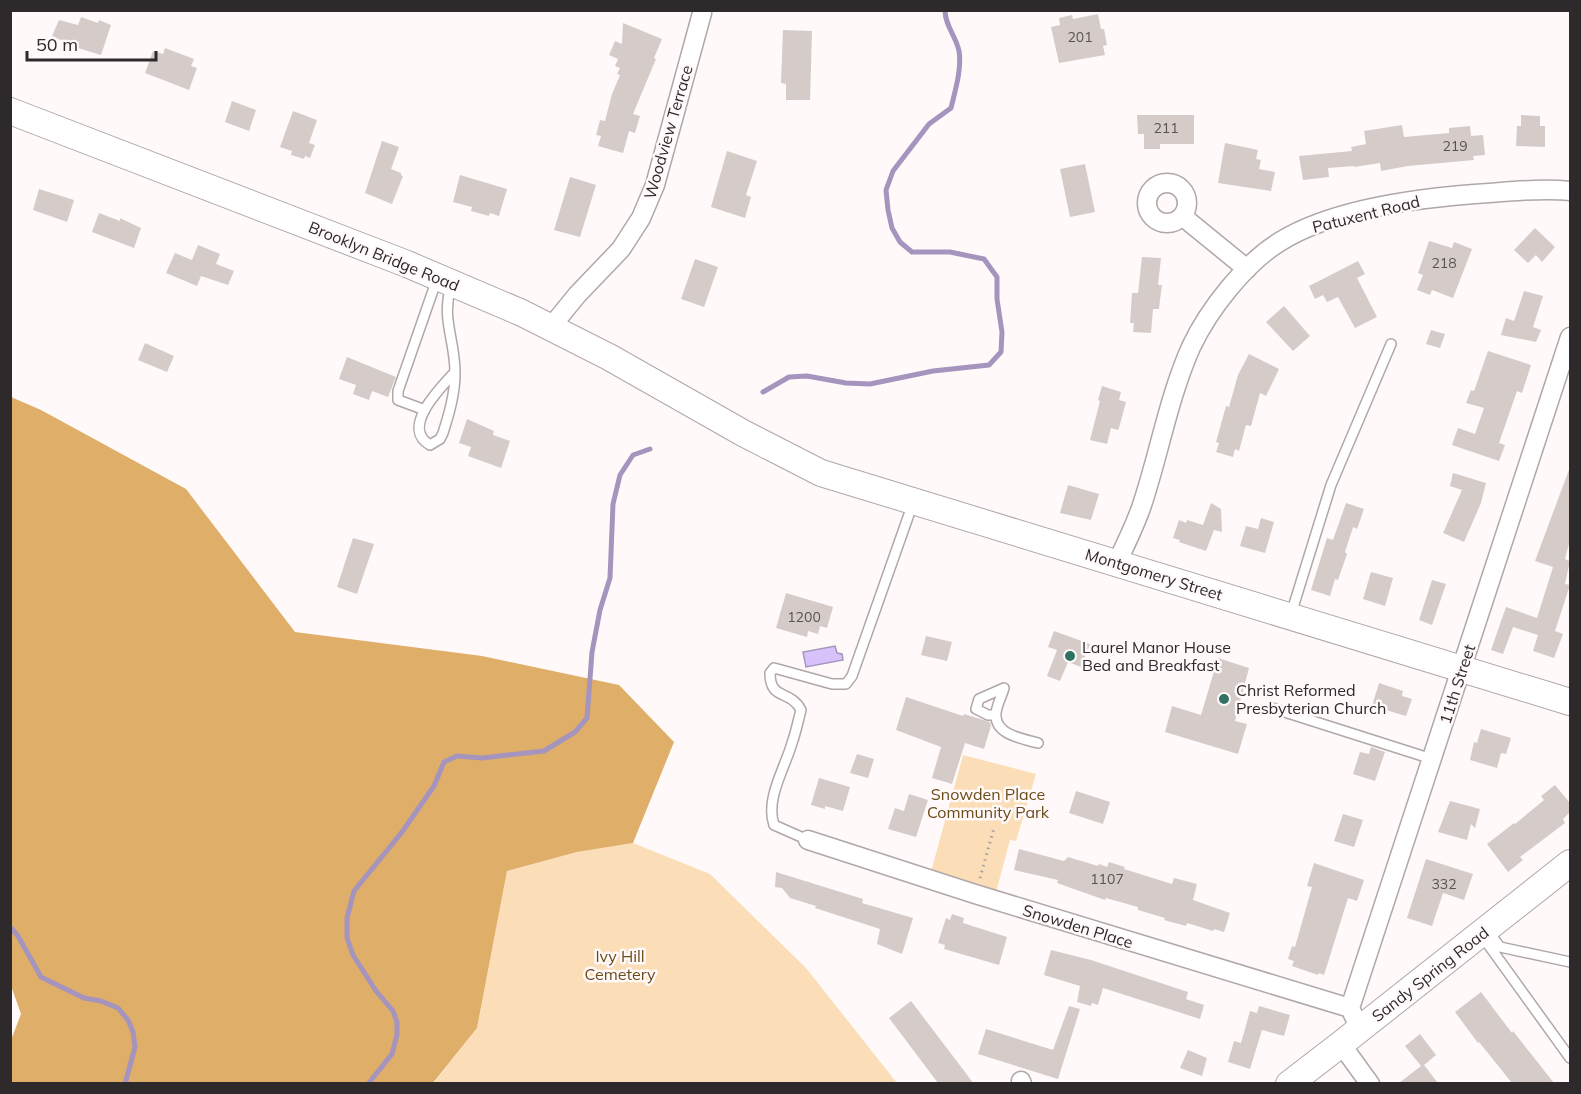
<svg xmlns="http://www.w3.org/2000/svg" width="1581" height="1094" viewBox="0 0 1581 1094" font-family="Mulish,sans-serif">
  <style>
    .green { fill: #fbdeb8 }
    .forest { fill: #dfae69 }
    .water { fill: #d8c2fc; stroke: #a594bd; stroke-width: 1.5 }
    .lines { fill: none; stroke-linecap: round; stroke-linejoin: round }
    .stream { stroke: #a594bd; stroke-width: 5 }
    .building { fill: #d5ccc9 }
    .lane-casing { stroke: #b0a7a8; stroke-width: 12 }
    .street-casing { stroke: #b0a7a8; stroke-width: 21 }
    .secondary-casing { stroke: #b0a7a8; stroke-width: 28 }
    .path { stroke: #a5a0a1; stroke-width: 3; stroke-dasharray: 1.5 4.5; stroke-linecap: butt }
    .lane { stroke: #fff; stroke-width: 9 }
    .street { stroke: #fff; stroke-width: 18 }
    .secondary { stroke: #fff; stroke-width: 26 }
    .poi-dot { fill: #307161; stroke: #fff9fa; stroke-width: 2 }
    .labels { text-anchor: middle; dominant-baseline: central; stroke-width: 5; stroke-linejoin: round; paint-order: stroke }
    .number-label { font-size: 14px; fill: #585252 }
    .street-label { font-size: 16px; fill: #2e2a2b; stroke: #fff9fa }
    .poi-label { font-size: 16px; fill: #2e2a2b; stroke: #fff9fa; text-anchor: start }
    .park-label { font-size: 16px; fill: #6c4b18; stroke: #fff9fa }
  </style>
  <rect width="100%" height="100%" fill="#fff9fa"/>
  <path class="green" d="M963 755 1036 774 1016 841 1010 840 994 900 929 879Z
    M633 843 710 874 806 968 897 1083 433 1084 477 1028 507 871 577 852Z"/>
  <path class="forest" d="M11 397 41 410 186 489 295 632 482 656 619 685 674 742 633 843 577 852 507 871 477 1028 433 1083H11V1040L21 1014 10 983Z"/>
  <path class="water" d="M835 646 837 653 842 654 843 660 806 667 803 652Z"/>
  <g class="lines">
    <path class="stream" d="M763 392 789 377 807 376 846 383 870 384 933 371 989 365 1001 352 1002 332 997 299V277L984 259 950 252H912L900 242 892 228 888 210 886 190 893 171 929 124 951 108C955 91 962 69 959 51 956 36 945 26 945 10
      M10 927 18 936 41 977 84 998 101 1001 118 1008 128 1020 133 1032 135 1047 125 1084
      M368 1084 392 1054 397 1035V1022L393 1011 376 991 353 955 347 938V918L354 891 402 832 434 786 444 762 457 756 482 758 544 751 575 732 587 718 592 652 600 610 610 578 613 504 620 475 633 455 650 449"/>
  </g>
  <path class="building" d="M1098 14 1101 29H1104L1107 45 1103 46 1105 55 1059 63 1051 27 1060 25 1059 18 1072 15 1073 19Z
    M81 17 98 23 99 20 111 25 101 55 78 48 52 36 59 20 78 25Z
    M623 23 662 39 654 58 656 59 633 114 640 116 635 133 629 131 623 153 598 146 601 136 596 135 600 120 605 121 612 94 620 75 617 74 620 68 615 66 618 59 609 55 615 41 622 44Z
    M783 30 812 31 810 100H786V84L781 83Z
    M165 48 194 59 191 66 197 68 189 90 145 73 153 51 163 54Z
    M232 101 256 110 249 131 225 122Z
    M293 111 317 120 309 143 315 145 310 158 305 156 304 159 291 155 292 151 280 147Z
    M1137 115H1194V144H1160V149H1144V134H1138Z
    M1521 115 1540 116V126H1545V147L1516 146 1517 126H1521Z
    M1402 125 1404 137 1449 133V128L1470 126 1471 136 1483 135 1485 155 1473 156 1474 160 1408 166 1381 171 1380 163 1354 167V166L1328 168 1329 177 1303 180 1299 156 1352 151 1351 147 1366 144 1364 131Z
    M382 141 399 147 391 169 401 173V175L403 176 392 204 365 193Z
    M1225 143 1258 150 1256 159 1261 160 1259 169 1275 172 1271 191 1218 183Z
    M727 151 757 161 746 195 751 197 745 218 711 207Z
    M1085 164 1095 212 1070 217 1060 169Z
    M460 175 507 189 499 216 490 213 489 216 471 211 472 207 453 202Z
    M570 177 596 185 580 237 554 230Z
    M39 189 74 200 67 222 33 210Z
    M99 213 120 221V218L141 228 134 248 92 232Z
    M1535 228 1555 247 1542 262 1536 255 1528 263 1514 250Z
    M1429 241 1452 248 1454 242 1472 249 1453 298 1432 290 1430 295 1417 290 1423 275 1418 273Z
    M198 245 220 254 216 264 234 271 228 285 201 276 197 286 166 273 175 253 192 260Z
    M1142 257 1161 258 1158 285H1162L1160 300 1159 309H1153L1151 333 1133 332 1134 323H1130L1132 293H1138Z
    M695 259 718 267 704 307 681 299Z
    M1358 261 1365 274 1357 278 1377 317 1355 328 1338 297 1327 302 1323 295 1315 299 1309 286Z
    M1524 291 1543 296 1533 327 1541 330 1536 342 1501 335 1506 318 1514 321Z
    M1284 306 1310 336 1293 351 1266 322Z
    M1431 330 1445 334 1440 348 1426 344Z
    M145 343 174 356 167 372 138 360Z
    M1488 351 1531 365 1522 393 1517 391 1499 443 1505 445 1499 461 1452 445 1458 428 1475 434 1484 408 1466 403 1471 390 1474 391Z
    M1249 354 1279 369 1266 396 1260 393 1251 426 1246 425 1239 451 1235 449 1233 457 1216 452 1219 443 1216 442 1226 406 1229 407 1238 375Z
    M347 357 396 377 388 397 372 391 369 400 353 394 356 385 339 379Z
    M1102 386 1121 392 1119 400 1126 402 1119 428 1118 430 1111 428 1107 444 1090 440 1100 401 1098 400Z
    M467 419 494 431 493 435 510 441 501 468 468 456 471 447 459 443Z
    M1570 467V540L1565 559 1570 561 1565 584 1570 585 1555 631 1563 634 1554 658 1533 651 1538 635 1513 627 1503 654 1491 650 1506 607 1537 618 1553 567 1535 561Z
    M1453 473 1486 483 1481 503 1464 542 1443 533 1462 490 1450 486Z
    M1068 485 1099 494 1091 520 1060 513Z
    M1211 503 1221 509 1222 532 1214 530 1206 551 1179 542 1180 540 1173 538 1179 520 1186 523 1187 520 1203 525Z
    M1346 503 1364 509 1357 529 1353 527 1345 552 1347 554 1338 580 1335 579 1330 596 1311 590 1327 538 1333 540Z
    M1261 518 1274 522 1265 553 1240 546 1246 526 1258 529Z
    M353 538 374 544 357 594 337 587Z
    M1371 572 1393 578 1385 606 1363 599Z
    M1432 580 1446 584 1432 625 1419 620Z
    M786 593 833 607 827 628 820 626 818 634 808 631 807 637 776 628Z
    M1054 631 1090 644 1081 667 1068 662 1060 681 1047 676 1057 650 1048 647Z
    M926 636 952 642 947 661 921 655Z
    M1218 658 1249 668 1235 721 1247 724 1238 754 1165 732 1172 706 1201 715Z
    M1379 683 1403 691 1402 696 1412 699 1406 716 1372 706Z
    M906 697 963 716 964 714 990 722 991 726 984 749 965 743 952 784 932 778 941 747 896 730Z
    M1481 729 1511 738 1506 754 1501 753 1497 768 1470 760 1474 742 1477 743Z
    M1371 747 1385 752 1375 781 1353 774 1360 752 1369 754Z
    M857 754 874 759 868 778 850 773Z
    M819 778 850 787 843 811 825 806V809L811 805Z
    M1555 785 1570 803V812L1563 819 1565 823 1520 857 1523 860 1508 872 1487 844 1514 823 1515 824 1544 800 1541 796Z
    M1076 791 1110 802 1103 824 1069 813Z
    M909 794 928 800 916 837 888 829 895 808 904 811Z
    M1450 801 1480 809 1475 828 1471 824 1467 840 1438 832Z
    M1343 814 1363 820 1354 847 1334 841Z
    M1019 849 1064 861 1068 857 1098 866 1099 864 1107 867 1109 862 1125 867 1124 869 1172 884 1174 878 1197 884 1193 900 1230 913 1224 932 1214 929 1213 931 1187 923 1186 926 1164 920 1165 918 1138 910V907L1106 898 1105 900 1057 883 1058 880 1014 870Z
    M1426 859 1473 874 1464 900 1443 893 1432 926 1407 918Z
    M1314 863 1364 880 1357 901 1348 898 1324 975 1319 973 1318 975 1292 966 1294 961 1288 959 1292 946 1295 947 1312 887 1307 886Z
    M776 872 863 899 862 903 913 918 902 954 877 944 880 929 815 908 816 906 790 898 782 888 775 887Z
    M952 914 964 918 963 923 1007 937 999 965 944 949 945 945 938 943 946 918 950 920Z
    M1051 950 1091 960 1188 992 1186 999 1204 1005 1200 1019 1103 988 1098 1005 1092 1003 1091 1006 1077 1002 1080 986 1044 975Z
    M1481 992 1512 1033 1513 1031 1554 1083H1512L1479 1042 1478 1043 1455 1012Z
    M911 1001 965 1072 973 1083H938L889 1018Z
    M1069 1006 1080 1009 1058 1079 978 1054 986 1029 1053 1050Z
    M1259 1006 1290 1015 1284 1036 1262 1030 1250 1069 1228 1062 1234 1041 1241 1043 1250 1011 1257 1013Z
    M1420 1034 1436 1055 1424 1065 1438 1083H1399L1421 1066 1405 1046Z
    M1188 1050 1207 1058 1202 1076 1180 1068Z"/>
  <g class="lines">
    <defs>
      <path id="lane" d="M451 285C441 321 455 338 455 373 455 394 449 414 443 433L440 439 430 445C400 428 440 388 455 372
        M425 410 398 400V391L437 279
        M1291 614 1331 485 1391 344
        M1272 708 1432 759
        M995 715H988L976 709 979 699 1004 688C1002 696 995 708 996 716 996 735 1024 739 1038 743
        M808 840 774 825C765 799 785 768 792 743 796 732 798 721 801 710 790 689 770 701 770 673L774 668 832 684H846L852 676 913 503
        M1488 931 1500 947 1570 962
        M1482 936 1570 1058"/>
      <path id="street" d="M1147 203a20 20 0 1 1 40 0a20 20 0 1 1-40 0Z
        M1182 216 1247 269
        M551 327 577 295 621 249 641 218 655 185 702 13
        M1117 562C1126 544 1134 527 1141 508 1159 455 1168 399 1191 347 1209 309 1245 263 1281 241 1335 208 1426 197 1489 193 1515 191 1544 188 1570 191
        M808 840 975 894 1350 1008
        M1360 1029 1350 1008 1570 337
        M1341 1044 1370 1084
        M1021 1081 1022 1084"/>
      <path id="secondary" d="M10 111 407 264 522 313 609 357 743 433 821 473 1570 702
        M1289 1084 1341 1044 1570 863"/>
    </defs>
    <use href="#lane" class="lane-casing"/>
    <use href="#street" class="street-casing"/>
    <use href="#secondary" class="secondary-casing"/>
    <path class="path" d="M980 878 994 828"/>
    <use href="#lane" class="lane"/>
    <use href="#street" class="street"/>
    <use href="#secondary" class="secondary"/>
  </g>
  <g class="poi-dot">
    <circle cx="1070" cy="656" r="6"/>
    <circle cx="1224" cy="699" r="6"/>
  </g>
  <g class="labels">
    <g class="number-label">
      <text x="1080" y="37">201</text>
      <text x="1166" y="128">211</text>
      <text x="1455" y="146">219</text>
      <text x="1444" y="263">218</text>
      <text x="804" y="617">1200</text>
      <text x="1107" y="879">1107</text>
      <text x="1444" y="884">332</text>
    </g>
    <g class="street-label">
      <text transform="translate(668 132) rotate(-74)">Woodview Terrace</text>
      <text transform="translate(1366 214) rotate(-14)">Patuxent Road</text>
      <text transform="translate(384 256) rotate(22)">Brooklyn Bridge Road</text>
      <text transform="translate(1154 574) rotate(17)">Montgomery Street</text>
      <text transform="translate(1457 684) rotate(-72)">11th Street</text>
      <text transform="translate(1078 926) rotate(17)">Snowden Place</text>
      <text transform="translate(1430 974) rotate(-38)">Sandy Spring Road</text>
    </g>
    <g class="poi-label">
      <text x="1082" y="647">Laurel Manor House<tspan x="1082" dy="18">Bed and Breakfast</tspan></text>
      <text x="1236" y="690">Christ Reformed<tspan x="1236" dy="18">Presbyterian Church</tspan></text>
    </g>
    <g class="park-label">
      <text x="988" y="794">Snowden Place<tspan x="988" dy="18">Community Park</tspan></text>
      <text x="620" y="956">Ivy Hill<tspan x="620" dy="18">Cemetery</tspan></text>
    </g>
  </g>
  <rect width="1581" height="1094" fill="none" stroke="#2e2a2b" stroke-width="24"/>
  <path d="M27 51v9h129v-9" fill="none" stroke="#2e2a2b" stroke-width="3"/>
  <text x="36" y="51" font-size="18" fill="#2e2a2b" stroke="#fff9fa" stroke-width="4.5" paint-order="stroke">50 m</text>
</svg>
